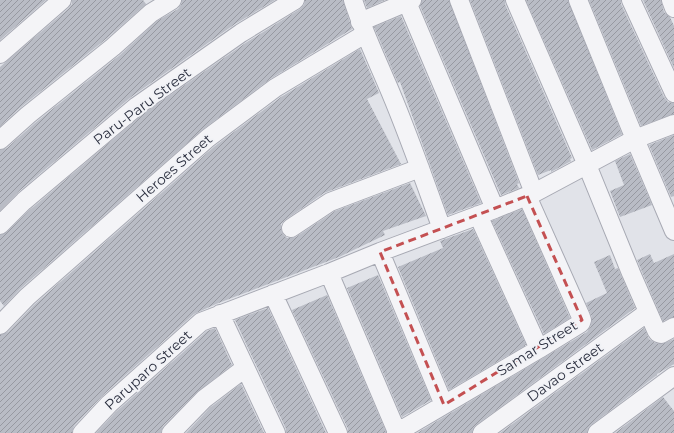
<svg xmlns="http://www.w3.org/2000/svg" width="674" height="433" viewBox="0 0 674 433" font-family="Montserrat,sans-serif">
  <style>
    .building { fill: url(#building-hatch) }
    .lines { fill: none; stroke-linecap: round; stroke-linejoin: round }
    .minor-casing { stroke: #a7a9b3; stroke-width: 20 }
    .minor { stroke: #f4f4f7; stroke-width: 18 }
    .marked { fill: none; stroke: #c45052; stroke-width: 3; stroke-dasharray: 8 5; stroke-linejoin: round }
    .labels { text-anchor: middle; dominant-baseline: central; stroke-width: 4; stroke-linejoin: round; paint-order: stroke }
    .street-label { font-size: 14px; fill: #2b2f3f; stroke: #f1f2f6 }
  </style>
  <defs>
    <pattern id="building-hatch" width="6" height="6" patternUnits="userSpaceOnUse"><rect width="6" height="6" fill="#b9bcc5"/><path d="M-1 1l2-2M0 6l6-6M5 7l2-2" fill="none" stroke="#9799a1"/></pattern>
  </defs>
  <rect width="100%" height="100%" fill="#e1e3e9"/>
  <path class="building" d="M0 0H46L0 40Z
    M72 0H143L146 4 106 39 21 107 0 126V67L69 8 72 4Z
    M182 0H275L235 24 131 97 17 193 0 210V150L7 148 35 123 120 55 157 21 178 9 181 5Z
    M305 0H343L352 29 270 79 202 130 20 289 4 306 0 301V235L7 232 31 209 143 114 247 42 300 9 304 5Z
    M364 0H385L367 8Z
    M422 0H449L519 183 517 184 519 188 501 195 420 6Z
    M470 0H505V4L572 158 570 159 571 161 551 172V170L538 175Z
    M526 0H568L622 134 592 150Z
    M589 0H621V4L664 97 668 102 674 103V114L641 126Z
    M643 0H661L664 12 670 17 674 26V68Z
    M401 16 481 203 448 215 400 82 398 83 374 27Z
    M360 49 379 93 367 99 401 164 324 193 285 220 281 224V228L282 233 287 238H291L296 237 335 211 410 183 426 216 383 231 385 235 339 257 216 304 194 314 102 396 74 426 72 433H0V335L8 332 34 305 215 146 281 97Z
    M674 135V196L671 197 649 145Z
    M630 154 652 205 620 217 610 191 624 185 615 161Z
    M522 209 570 318 544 334 492 221Z
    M473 229 526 345 449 390 398 267 443 248 440 241Z
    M650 254 654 263 674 254V317L663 321 637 260Z
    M610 255 615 269 618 268 635 308 476 425 473 428 472 433H417L587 332 591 326 592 317 586 303 607 293 594 262Z
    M378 275 431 400 402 417 347 288Z
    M327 295 386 432V433H348V429L292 310Z
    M268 308 326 433H286V429L235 320Z
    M215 328 232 365 197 392 163 426 161 433H96L116 412 207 331Z
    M644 328 649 339 655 343 662 344 674 339V364L657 374V375L591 425 588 428 587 433H500Z
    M241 384 264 433H186L211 407Z
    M663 397 674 411V433H615Z"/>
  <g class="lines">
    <defs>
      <path id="minor" d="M353 0C363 31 377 60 390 91 409 136 425 182 442 229
        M406 0 495 209
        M459 0 534 193
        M515 0 587 165 631 273 656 330 658 333 661 334 674 327
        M578 0 635 139 674 231
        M631 0 674 93
        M671 0 674 8
        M360 22 412 0
        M0 54 62 0
        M0 140 28 115 113 47 151 13 172 0
        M478 215 539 349
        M0 225 24 201 137 106 241 33 295 0
        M291 228 330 202 420 168
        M380 252 444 405
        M329 273 397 432
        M273 294 338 433
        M220 314 276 433
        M0 325 27 297 208 138 275 88 365 34
        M82 433 109 404 201 322 329 273 380 252 495 209 534 193 635 139 674 124
        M171 433 204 399 245 368
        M396 433 539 349 581 323 582 320 581 317 527 196
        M482 433 648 312
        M597 433 674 376"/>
    </defs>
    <use href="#minor" class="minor-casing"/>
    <use href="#minor" class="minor"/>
  </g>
  <path class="marked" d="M527 196 582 320 444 405 380 252Z"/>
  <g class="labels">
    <g class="street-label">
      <text transform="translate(142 106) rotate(-37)">Paru-Paru Street</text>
      <text transform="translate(174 168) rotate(-41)">Heroes Street</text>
      <text transform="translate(537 348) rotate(-32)">Samar Street</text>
      <text transform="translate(148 370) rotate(-42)">Paruparo Street</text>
      <text transform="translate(565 372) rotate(-36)">Davao Street</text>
    </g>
  </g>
</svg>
